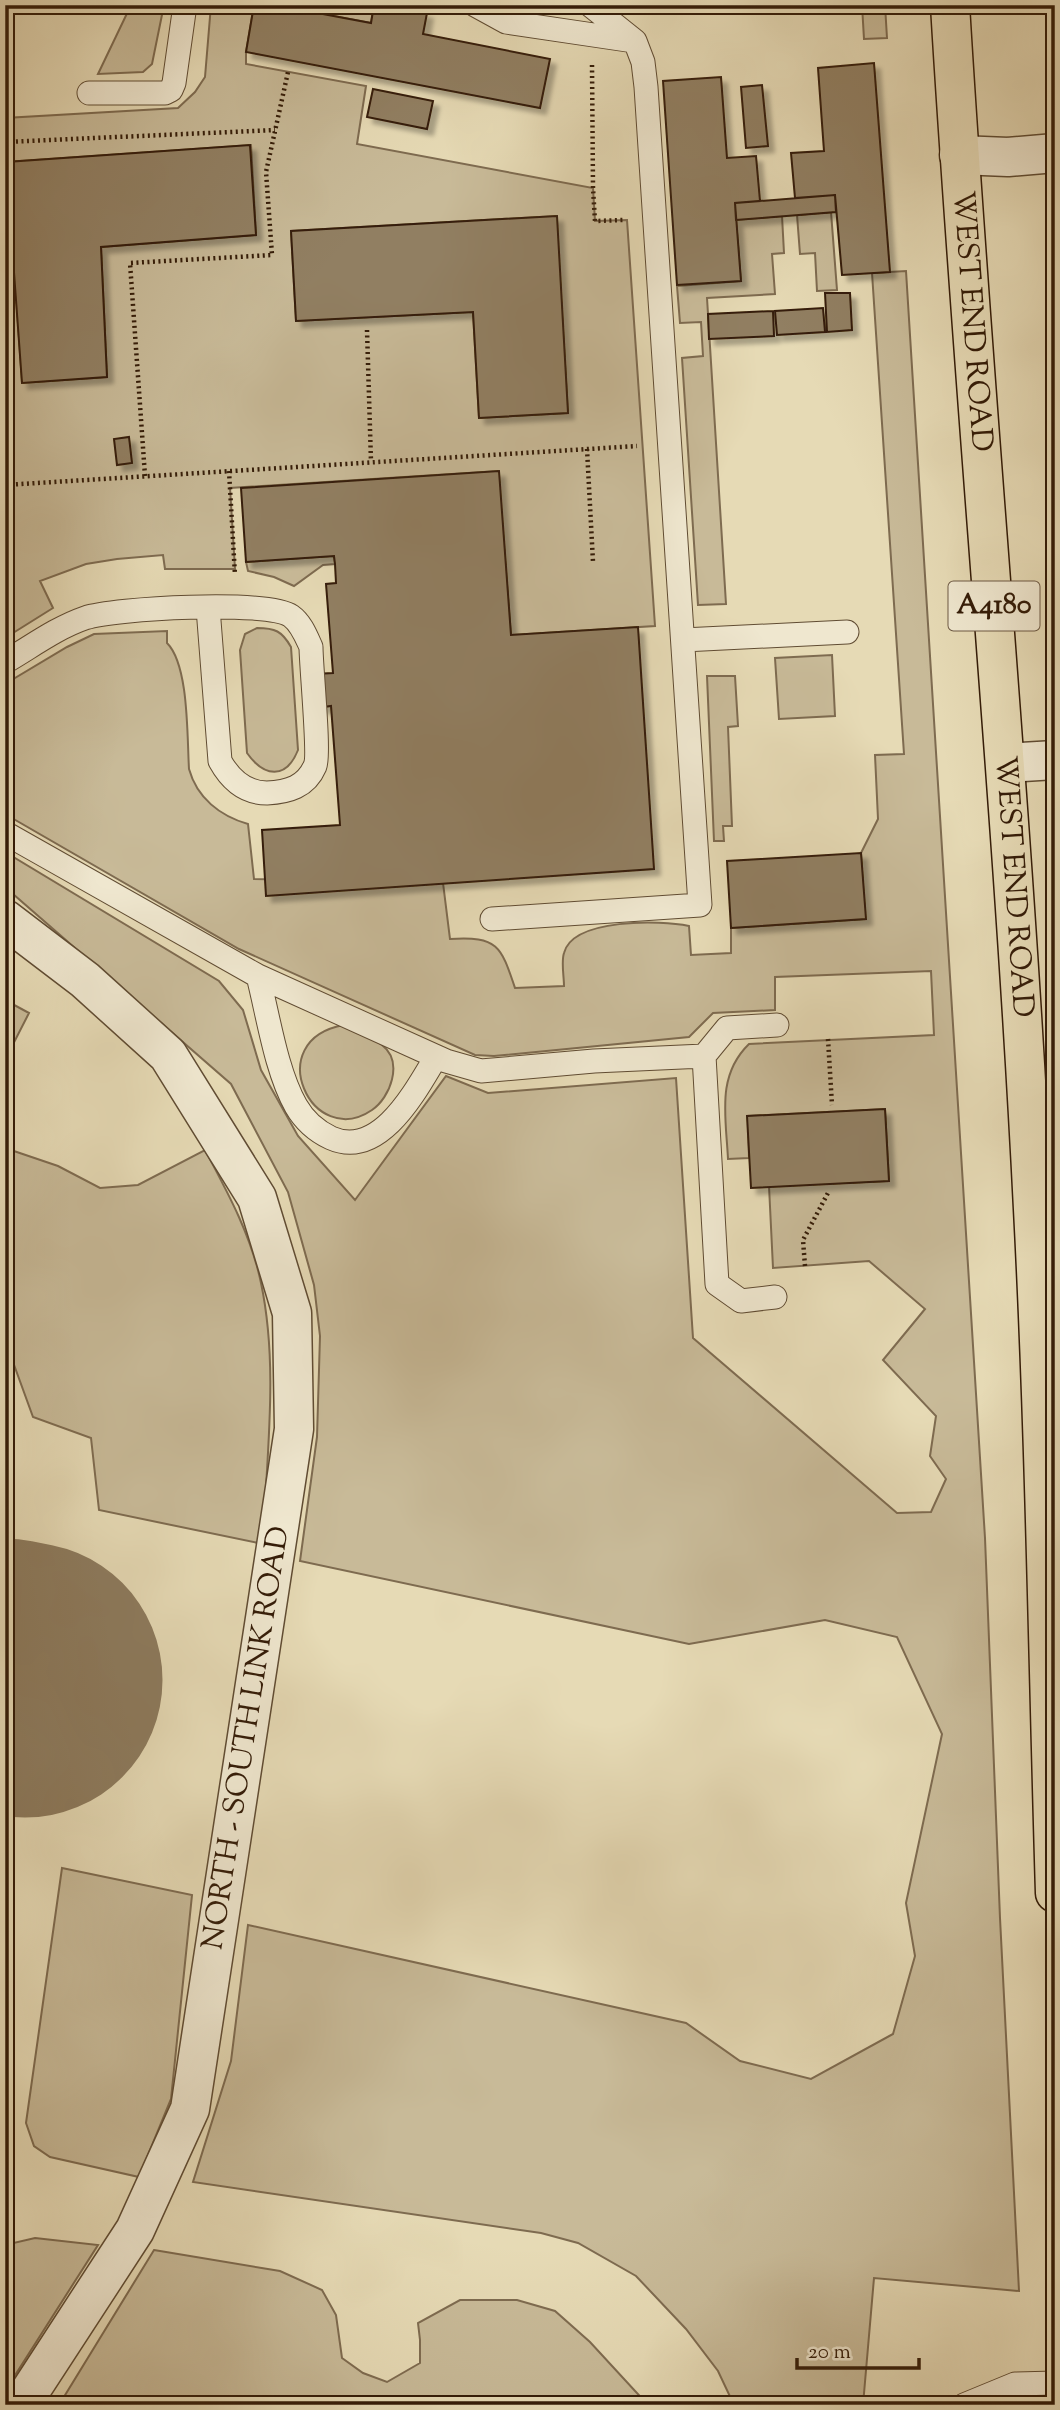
<svg xmlns="http://www.w3.org/2000/svg" width="1060" height="2410" viewBox="0 0 1060 2410" font-family="'Sorts Mill Goudy',serif">
  <style>
    .green { fill: #c8ba98; stroke: #7e6b50; stroke-width: 2; fill-rule: evenodd }
    .lines { fill: none; stroke-linecap: round; stroke-linejoin: round }
    .runway { stroke: #8d7b5e; stroke-width: 275 }
    .building { fill: #917f62; stroke: #341c08; stroke-width: 2; filter: url(#shadow) }
    .lane-casing { stroke: #604c33; stroke-width: 25 }
    .street-casing { stroke: #604c33; stroke-width: 41 }
    .primary-casing { stroke: #341c08; stroke-width: 41 }
    .path { stroke: #341c08; stroke-width: 4.5; stroke-dasharray: 2 3.5; stroke-linecap: butt }
    .lane { stroke: #efe7cf; stroke-width: 23 }
    .street { stroke: #efe7cf; stroke-width: 38 }
    .primary { stroke: #e6dab5; stroke-width: 38 }
    .labels { text-anchor: middle; dominant-baseline: central; stroke-width: 5; stroke-linejoin: round; paint-order: stroke }
    .shield { fill: #efe7cf; stroke: #6c5944; stroke-width: 2 }
    .shield-label { font-size: 28px; font-weight: bold; fill: #341c08 }
    .street-label { font-size: 30px; fill: #341c08; stroke: #efe7cf }
  </style>
  <defs>
    <filter id="shadow"><feDropShadow dx="6" dy="6" stdDeviation="2" flood-color="#0004"/></filter>
  </defs>
  <rect width="100%" height="100%" fill="#e6dab5"/>
  <filter id="stains"><feTurbulence type="fractalNoise" baseFrequency=".00286" numOctaves="4"/><feColorMatrix values="0 0 0 0 .2 0 0 0 0 .09 0 0 0 0 .02 0 0 0 .5 -.17"/></filter>
  <radialGradient id="worn" r=".72"><stop offset=".6" stop-color="#630" stop-opacity="0"/><stop offset="1" stop-color="#630" stop-opacity=".3"/></radialGradient>
  <path class="green" d="M131 5H164L152 64 143 72 98 74Z
    M211 5H254L246 52V64L366 86 357 144 593 188 595 221 627 220 655 626 511 635 498 471 230 488 235 569H165L163 555 117 559 86 564 40 581 53 608 5 638V583L10 580 5 573V118L178 108 195 92 205 77ZM251 145 256 235 101 247 107 377 22 383 7 162ZM556 216 568 413 479 418 473 312 296 321 291 231Z
    M275 5H374L371 23Z
    M862 5H885L887 38 864 39Z
    M831 212 837 290 817 291 815 253 800 254 797 215Z
    M782 216 784 253 772 254 775 294 707 298 726 604 698 605 682 358 703 356 701 322 680 323 677 286 741 281 736 220Z
    M906 271 985 1538 1000 1918 1019 2291 874 2278 863 2405H734L718 2371 686 2329 636 2276 578 2243 541 2233 193 2182 231 2061 248 1925 686 2023 740 2061 811 2079 893 2034 915 1956 906 1903 942 1734 897 1637 825 1620 689 1644 300 1561 317 1437 320 1336 314 1285 288 1192 231 1084 5 887V852L219 981 243 1010 261 1070 298 1136 355 1200 446 1076 488 1093 676 1078 693 1338 897 1513 931 1512 946 1479 930 1456 936 1416 883 1360 925 1309 869 1261 773 1268 769 1186 889 1181 885 1109 748 1116 749 1158 728 1159C726 1117 716 1076 749 1044L934 1035 931 971 775 977V1010L713 1013 689 1037 494 1056 475 1055 239 949 5 814V684L67 647 94 634 167 631V643C189 665 187 736 189 769 197 798 220 816 248 824L254 879 443 883 450 939C498 936 501 946 515 988L564 986C564 976 561 962 564 953 573 918 661 920 689 926L691 955 731 953V928L865 919 861 853 878 819 875 755 904 754 872 273Z
    M334 556 335 564 323 565 294 586 274 577 248 571 246 562Z
    M257 628C275 628 282 631 291 647L298 750C286 780 264 777 247 753L240 650 245 634Z
    M832 655 835 716 779 719 775 658Z
    M707 676H735L738 726 728 727 732 826H723L724 841H714Z
    M5 1000 29 1013 5 1060Z
    M344 1025C356 1031 371 1037 382 1045 404 1062 390 1098 372 1110 312 1151 260 1040 344 1025Z
    M5 1148 58 1166 100 1188 138 1185 205 1150C228 1193 251 1235 261 1283 279 1368 266 1458 263 1544L99 1510 91 1438 33 1417 5 1340Z
    M62 1868 192 1895 171 2099 139 2177 50 2157 34 2146 26 2123Z
    M35 2238 98 2245 5 2391V2262L9 2244Z
    M154 2250 280 2271 322 2290 336 2315 342 2358 363 2373 387 2382 420 2363V2340L418 2323 460 2300H517L555 2311 590 2342 648 2405H59Z"/>
  <g class="lines">
    <path class="runway" d="M5 1676 25 1680"/>
  </g>
  <path class="building" d="M254 5H275L371 23 374 5H388L427 13 423 34 550 59 540 108 246 52Z
    M874 63 890 272 842 275 835 195 795 198 791 153 824 151 818 68Z
    M721 77 727 158 756 156 760 201 735 203 741 281 677 285 663 81Z
    M762 85 768 146 746 148 741 87Z
    M373 89 433 101 427 129 367 117Z
    M250 145 256 235 101 247 107 377 22 383 6 162Z
    M835 195 836 212 736 220 735 203Z
    M557 216 568 413 479 418 473 312 296 321 291 231Z
    M825 293H850L852 330 827 332Z
    M823 308 825 332 777 335 775 311Z
    M773 311 774 336 709 339 708 314Z
    M129 437 132 463 117 465 114 439Z
    M499 471 511 635 638 627 654 869 266 896 262 830 340 825 331 706 317 708 314 674 333 673 326 584 336 583 335 564 334 556 246 562 241 488Z
    M861 853 866 919 731 928 727 861Z
    M885 1109 889 1181 751 1188 747 1116Z"/>
  <g class="lines">
    <defs>
      <path id="lane" d="M475 5 506 22 634 41
        M89 93H165L171 90 174 83 185 5
        M683 640 847 632
        M5 662C31 647 56 628 85 618 114 608 268 600 291 616 301 623 306 636 311 647 311 666 320 755 315 766 306 787 288 792 267 793 245 793 230 779 220 761L208 608
        M5 833 258 976 446 1061 481 1071 594 1061 704 1056 717 1284 741 1301 775 1297
        M492 919 700 905 646 87 643 62 635 41 590 5
        M258 976C268 1015 276 1071 296 1106 304 1120 316 1131 331 1138 380 1160 416 1090 436 1057
        M704 1056 727 1028 777 1025
        M964 2405 1015 2384 1055 2383"/>
      <path id="street" d="M959 155 1008 157 1055 153
        M1006 763 1055 760
        M5 919 85 980 168 1055 257 1198 292 1313 294 1429 190 2109 135 2230 21 2405"/>
      <g id="primary">
        <path id="s1" d="M950 5C974 407 1013 807 1033 1209 1045 1437 1048 1665 1055 1893"/>
      </g>
    </defs>
    <use href="#lane" class="lane-casing"/>
    <use href="#street" class="street-casing"/>
    <use href="#primary" class="primary-casing"/>
    <path class="path" d="M5 10 8 5
      M592 65 593 188 595 221 623 220
      M5 142 275 130
      M367 330 371 462
      M587 449 593 562
      M229 471 235 575
      M145 476 130 263 272 255 266 172 288 72
      M5 485 637 446
      M828 1039 832 1105
      M805 1266 803 1240 829 1191"/>
    <use href="#lane" class="lane"/>
    <use href="#street" class="street"/>
    <use href="#primary" class="primary"/>
  </g>
  <g class="labels">
    <rect class="shield" x="948.5" y="581.5" width="91" height="49" rx="5"/>
    <g class="shield-label">
      <text x="994" y="606">A4180</text>
    </g>
    <g class="street-label">
      <text stroke="none"><textPath href="#s1" startOffset="317">WEST END ROAD</textPath></text>
      <text stroke="none"><textPath href="#s1" startOffset="884">WEST END ROAD</textPath></text>
      <text transform="translate(247 1738) rotate(-81)">NORTH - SOUTH LINK ROAD</text>
    </g>
  </g>
  <rect width="1060" height="2410" fill="none" stroke="#e6dab5" stroke-width="28"/>
  <rect x="7" y="7" width="1046" height="2396" fill="none" stroke="#341c08" stroke-width="3.5"/>
  <rect x="14" y="14" width="1032" height="2382" fill="none" stroke="#341c08" stroke-width="2"/>
  <path d="M797 2358v10h122v-10" fill="none" stroke="#341c08" stroke-width="3.5"/>
  <text x="808" y="2358" font-size="21" fill="#341c08" stroke="#efe7cf" stroke-width="5" paint-order="stroke">20 m</text>
  <rect width="100%" height="100%" filter="url(#stains)"/>
  <rect width="100%" height="100%" fill="url(#worn)"/>
</svg>
